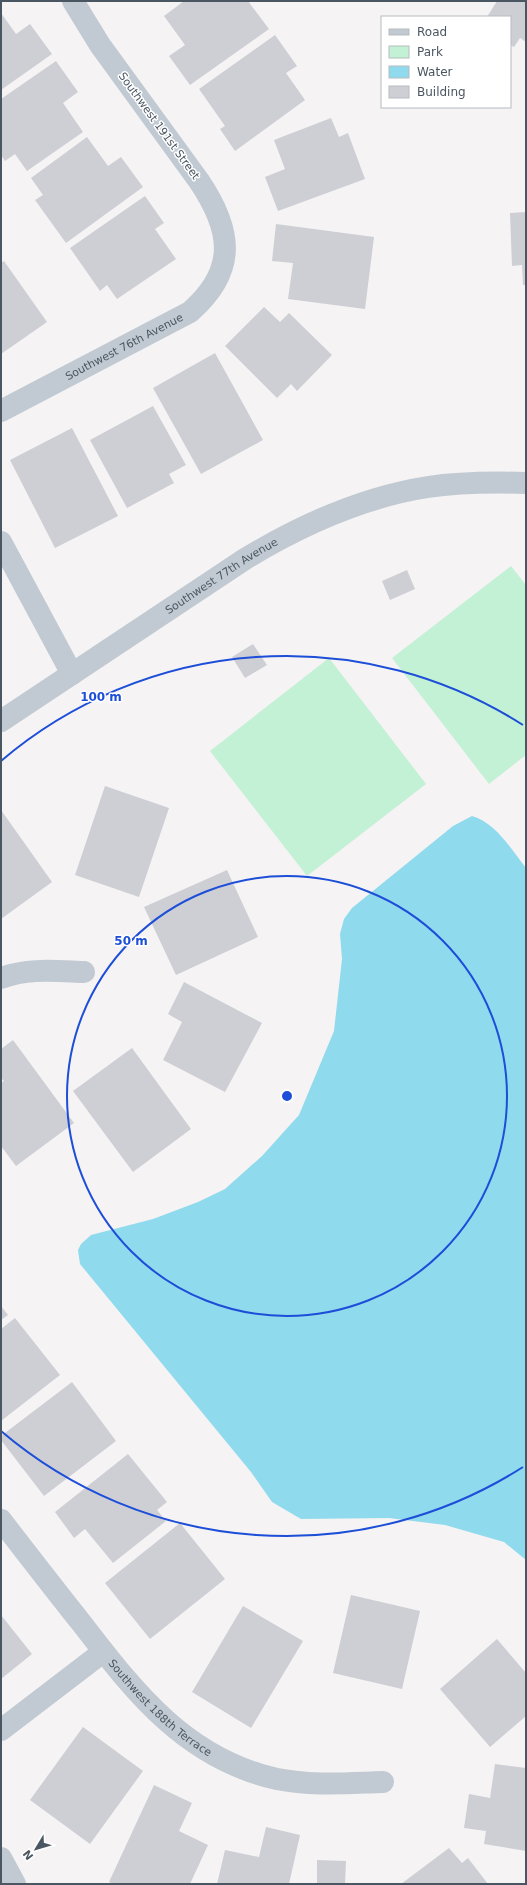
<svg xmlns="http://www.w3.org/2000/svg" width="527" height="1885" viewBox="0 0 527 1885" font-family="'DejaVu Sans',sans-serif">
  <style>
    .green { fill: #c3f1d5 }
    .water { fill: #90daee }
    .building { fill: #cdcfd5 }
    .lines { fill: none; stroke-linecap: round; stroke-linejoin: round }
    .street { stroke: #c1cad2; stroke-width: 22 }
    .ring { fill: none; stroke: #1d4ed8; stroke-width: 2 }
    .labels { text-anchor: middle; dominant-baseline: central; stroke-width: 3; stroke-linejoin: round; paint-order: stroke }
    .street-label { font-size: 11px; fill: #4a5661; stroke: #fff }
    .centre { fill: #1d4ed8; stroke: #fff; stroke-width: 2 }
    .ring-label { font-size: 12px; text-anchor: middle; font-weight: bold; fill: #1d4ed8; stroke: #fff; stroke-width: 3; stroke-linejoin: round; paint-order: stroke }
  </style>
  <rect width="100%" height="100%" fill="#f5f3f3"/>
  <path class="green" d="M511 566 526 585V755L489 784 392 658Z
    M329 658 426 784 307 876 210 751Z"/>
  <path class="water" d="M472 816C496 823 511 849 526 868V1560L504 1542 445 1525 389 1518 301 1519 272 1502 251 1472 80 1264 78 1250 81 1244 91 1235 153 1219 198 1202 225 1189 262 1156 299 1115 334 1031 342 959 340 934 344 919 352 908 453 826Z"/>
  <path class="building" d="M184 1H248L269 29 190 85 169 56 185 45 164 16Z
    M497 1H526V42L520 38 514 47 510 45V17H487Z
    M1 13 16 34 30 24 52 54 1 90Z
    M275 35 297 66 286 73 305 100 235 151 220 129 225 126 199 89Z
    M56 61 78 92 63 103 83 132 27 171 15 154 5 161 1 155V99Z
    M331 118 339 137 348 133 365 179 278 211 265 177 285 169 274 140Z
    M87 137 108 166 121 157 143 187 66 243 35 200 43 195 31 178Z
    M145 196 164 223 155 229 176 259 117 299 107 285 100 291 70 248Z
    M526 212V285H523L522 265 512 266 510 213Z
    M276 224 374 237 365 309 288 299 293 263 272 261Z
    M4 261 47 322 1 354V263Z
    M264 307 280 322 289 313 332 355 297 391 291 384 277 398 225 346Z
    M215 353 263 440 201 474 153 388Z
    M153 406 186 465 169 474 174 483 127 508 90 440Z
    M72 428 118 516 55 548 10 460Z
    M407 570 415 589 390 600 382 581Z
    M253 644 267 665 245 678 232 657Z
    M105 786 169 808 139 897 75 875Z
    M1 810 52 882 1 919Z
    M227 870 258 937 176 975 144 907Z
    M184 982 262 1023 225 1092 163 1060 182 1022 168 1014Z
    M13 1040 74 1123 16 1166 1 1146V1083L4 1081 1 1078V1049Z
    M132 1048 191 1129 133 1172 73 1091Z
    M1 1306 8 1315 1 1320Z
    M15 1318 60 1375 1 1421V1329Z
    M72 1382 116 1441 44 1496 1 1440V1436Z
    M128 1454 167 1502 157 1510 166 1521 113 1563 85 1529 74 1538 55 1512Z
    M180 1523 225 1579 150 1639 105 1583Z
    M351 1595 420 1611 402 1689 333 1673Z
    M243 1606 303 1641 251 1728 192 1692Z
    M1 1615 32 1654 1 1679Z
    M497 1639 526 1673V1716L490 1747 440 1689Z
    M83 1727 143 1771 90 1844 30 1800Z
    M495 1764 526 1768V1851L484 1844 486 1831 464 1828 469 1794 490 1798Z
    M154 1785 192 1803 179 1831 208 1845 190 1884H114L109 1882Z
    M266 1827 300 1835 289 1884H217L225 1850 259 1857Z
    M449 1848 462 1863 468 1858 488 1884H401Z
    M317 1860 346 1861 345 1884H317Z"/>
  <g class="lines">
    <g class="street">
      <path id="s1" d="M1 411 190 312C238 270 232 230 199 181L100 45 73 1"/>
      <path d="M1 542 72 674"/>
      <path id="s2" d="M1 721 245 559C301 525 363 497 428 487 461 482 493 482 526 483"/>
      <path d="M1 978C28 968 55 971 84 972"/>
      <path id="s3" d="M1 1520C28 1555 55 1590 83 1625 136 1694 187 1759 277 1779 312 1786 347 1783 383 1782"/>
      <path d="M1 1730 103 1652"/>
      <path d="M1 1858 15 1884"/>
    </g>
  </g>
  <g class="ring">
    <circle cx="287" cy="1096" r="220"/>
    <path d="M523 1467A440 440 0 0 1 1 1431M1 761A440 440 0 0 1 523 725"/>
  </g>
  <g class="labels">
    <g class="street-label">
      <text transform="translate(159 126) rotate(54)">Southwest 191st Street</text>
      <text stroke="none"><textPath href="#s1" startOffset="139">Southwest 76th Avenue</textPath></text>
      <text stroke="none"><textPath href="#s2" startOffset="264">Southwest 77th Avenue</textPath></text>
      <text stroke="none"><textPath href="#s3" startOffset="247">Southwest 188th Terrace</textPath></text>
    </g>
  </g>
  <circle cx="287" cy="1096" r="6" class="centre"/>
  <g class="ring-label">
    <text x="101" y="701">100 m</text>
    <text x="131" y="945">50 m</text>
  </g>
  <rect width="527" height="1885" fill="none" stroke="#4a5661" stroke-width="4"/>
  <rect x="381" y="16" width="130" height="92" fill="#ffffff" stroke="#b7bbc0"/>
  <rect x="389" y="29" width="20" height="6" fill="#c1cad2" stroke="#b7bbc0"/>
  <text x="417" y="36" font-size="12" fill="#4a5661">Road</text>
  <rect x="389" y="46" width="20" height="12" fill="#c3f1d5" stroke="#b7bbc0"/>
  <text x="417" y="56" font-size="12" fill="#4a5661">Park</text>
  <rect x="389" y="66" width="20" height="12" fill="#90daee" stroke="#b7bbc0"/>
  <text x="417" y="76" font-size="12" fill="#4a5661">Water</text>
  <rect x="389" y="86" width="20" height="12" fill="#cdcfd5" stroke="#b7bbc0"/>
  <text x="417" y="96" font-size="12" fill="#4a5661">Building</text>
  <g transform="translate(36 1849) rotate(232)" stroke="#ffffff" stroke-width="3" paint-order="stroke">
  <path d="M0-3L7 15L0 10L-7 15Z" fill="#4a5661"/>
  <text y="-6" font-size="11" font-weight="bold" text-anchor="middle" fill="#4a5661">N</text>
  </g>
</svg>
